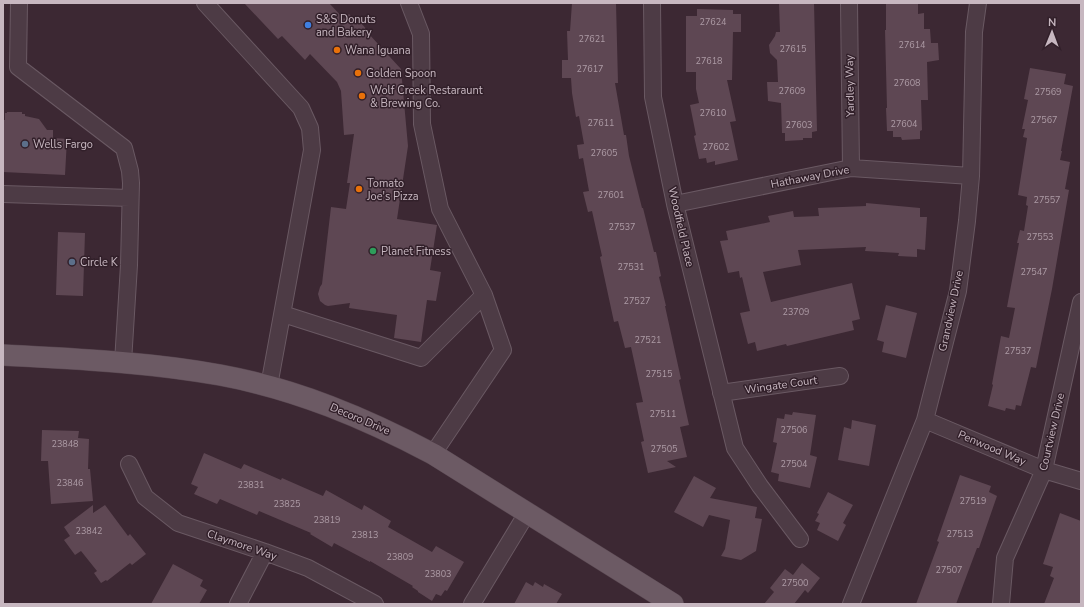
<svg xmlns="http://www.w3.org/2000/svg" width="1084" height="607" viewBox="0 0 1084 607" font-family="'Nunito Sans',sans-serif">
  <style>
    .building { fill: #5e4753 }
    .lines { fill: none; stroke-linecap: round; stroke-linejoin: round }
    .minor-casing { stroke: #6a5963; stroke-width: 18 }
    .major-casing { stroke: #56444e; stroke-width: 22 }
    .minor { stroke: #4d3b45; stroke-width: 16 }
    .major { stroke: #6c5a64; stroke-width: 21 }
    .shop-dot { fill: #3f7fe0; stroke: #32202a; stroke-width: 1.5 }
    .food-dot { fill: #e8710a; stroke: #32202a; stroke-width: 1.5 }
    .service-dot { fill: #5c6f8a; stroke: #32202a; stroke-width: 1.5 }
    .leisure-dot { fill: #2e9e5b; stroke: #32202a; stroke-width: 1.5 }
    .labels { text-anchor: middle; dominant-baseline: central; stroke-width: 3; stroke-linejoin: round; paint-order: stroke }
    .number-label { font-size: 9px; fill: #ad9ba5 }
    .poi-label { font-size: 11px; fill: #c7b7c0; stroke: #32202a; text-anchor: start }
    .street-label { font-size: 11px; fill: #c7b7c0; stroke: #32202a }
  </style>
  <rect width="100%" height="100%" fill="#3c2833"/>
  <path class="building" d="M244 3H329L344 19 349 14 358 24 360 22 369 32 368 33 401 69 408 146 397 219 437 225 430 270 441 272 436 301 427 300 421 342 394 338 397 315 349 308 350 303 328 306 325 305 320 301 318 294 320 287 322 284 331 207 346 209 350 183H347L354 134 344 135 341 91 337 82 310 54 305 60 282 36 278 39Z
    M572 3H616L618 83H615L624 135H626L629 156 642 208H643L654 252H656L661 276 659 277 666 306H665L681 379 679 380 689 425 680 427 687 457 667 461 676 467 648 473 641 442 644 441 636 403 643 402 631 347 625 348 618 321 614 322 600 257 602 256 592 211 588 212 583 192 589 191 583 158 579 159 577 145 584 144 579 116 576 117 572 93 571 78H562V60H568L567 31H570Z
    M779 3H814L817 131 812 132V138H803V140L785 141V133H782L781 103 768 101 767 82H778L777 60 770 53 769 45 775 36 776 32H780Z
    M886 3H918V14L924 13V29H930L931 43H938L939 60 927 62 928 100H921L922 130 920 131V139L902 140 901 137H893V131H887L886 108H887L885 30H886Z
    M697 9 733 10V14H741V32H733L732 80H727L736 121 730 122 738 160 715 165V161L707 163 706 158 699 159 694 136 696 135 690 105 699 103 696 89V72H686V16H697Z
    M1030 68 1066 74 1064 84 1073 86 1061 151H1062L1060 160 1070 162 1065 189 1069 190 1052 289 1036 368 1031 367 1021 406 1016 405 1015 410 1006 408 1005 411 988 406 993 385 992 384 1001 336 1009 338 1015 308 1007 307 1019 243H1017L1020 230 1024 231 1028 206 1026 205 1027 197 1018 195 1027 138 1023 137 1025 129H1022L1028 100 1024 99Z
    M7 112H22V114H25V116L39 119 47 130H53V138L67 139 65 175 3 172V120H5V113H7Z
    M866 203 920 208V217H927L925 250 917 249V257L898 256 899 253 865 251 866 247 798 250 801 265 763 272 771 302 852 283 860 319 852 321 854 330 787 346 786 344 757 351 755 342 748 344 740 313 750 311 742 277 740 278 739 271 728 273 720 241 728 240 726 231 770 222 768 216 793 211 794 217 819 216 818 208 866 206Z
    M58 232 85 233 83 296 56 295Z
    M886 305 917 313 906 358 882 352 884 342 877 340Z
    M793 412 816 415 810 455 817 457 810 488 778 481 779 474 771 472 777 443 773 442 777 418 784 419 785 414 792 415Z
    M852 420 876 425 869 466 838 460 844 427 851 429Z
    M42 430 79 431 78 438 89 439 88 469H90L93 501 51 504 48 461H41Z
    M204 453 241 469 244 464 281 480 282 478 323 496 326 490 362 510 364 505 391 521 388 527 432 552 436 546 464 562 447 591 445 590 441 596 436 594 432 601 418 592V591L412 587 413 586 370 561V562L334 543 332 547 310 534 311 533 259 511 257 515 220 499 217 504 194 494 198 487 191 484Z
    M960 475 991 486 989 492 997 496 979 548H977L956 604H916L939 542 937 541Z
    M694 476 716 488 710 498 757 507 755 518 762 519 756 551 741 560 721 556 725 549 730 520 709 515 703 527 674 512Z
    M828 492 853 505 843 523 846 525 838 541 817 530 820 523 815 521 819 514 817 513Z
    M93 505V513L105 505 128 536 130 534 146 554 132 565 130 563 107 581 106 580 101 583 94 573 97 571 81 551 75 555 64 540 70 536 64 527Z
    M1060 513 1081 521V604H1044L1054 578 1050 576 1053 567 1043 564Z
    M802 563 820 578 808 593 805 590 794 604H764L774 592 770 588 785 569 793 575Z
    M173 564 203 580 200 586 207 590 199 604H151Z
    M526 582 533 586 535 582 543 587 544 584 562 594 556 604H514Z"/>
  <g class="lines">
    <defs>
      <path id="minor" d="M19 3 18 67 124 148 130 171 131 183 129 265 123 362
        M205 3 301 108 310 128 312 150 269 386
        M409 3 421 34 422 124 440 209 484 295 503 350 433 454
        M652 3 653 97 675 204 735 448 760 486 800 539
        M849 3 851 168
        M3 194 130 198
        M675 204 851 168 971 176
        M283 314 421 358 484 295
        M721 393 840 376
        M925 420 1044 470 1081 481
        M129 464 145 497 178 523 265 552 308 568 375 604
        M238 604 265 552
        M472 604 527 513
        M851 604 925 420 958 291 967 221 971 176 974 32 978 3
        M1001 604 1005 558 1044 470 1081 302"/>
      <path id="major" d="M3 355C76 359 149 362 220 375 296 389 365 418 433 454L673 604"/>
    </defs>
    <use href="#minor" class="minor-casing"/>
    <use href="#major" class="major-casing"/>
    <use href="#minor" class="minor"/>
    <use href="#major" class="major"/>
  </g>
  <circle class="shop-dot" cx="308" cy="25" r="4"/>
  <g class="food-dot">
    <circle cx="337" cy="50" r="4"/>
    <circle cx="358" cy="73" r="4"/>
    <circle cx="362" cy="96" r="4"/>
    <circle cx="359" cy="189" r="4"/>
  </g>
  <g class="service-dot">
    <circle cx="25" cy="144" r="4"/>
    <circle cx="72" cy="262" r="4"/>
  </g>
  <circle class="leisure-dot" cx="373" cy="251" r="4"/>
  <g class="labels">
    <g class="number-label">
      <text x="713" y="22">27624</text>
      <text x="592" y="39">27621</text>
      <text x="912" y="45">27614</text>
      <text x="793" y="49">27615</text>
      <text x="709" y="61">27618</text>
      <text x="590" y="69">27617</text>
      <text x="907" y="83">27608</text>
      <text x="792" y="91">27609</text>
      <text x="1048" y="92">27569</text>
      <text x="713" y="113">27610</text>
      <text x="1044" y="120">27567</text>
      <text x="601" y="123">27611</text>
      <text x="904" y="124">27604</text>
      <text x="799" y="125">27603</text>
      <text x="716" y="147">27602</text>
      <text x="604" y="153">27605</text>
      <text x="611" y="195">27601</text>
      <text x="1047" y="200">27557</text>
      <text x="622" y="227">27537</text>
      <text x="1040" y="237">27553</text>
      <text x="631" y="267">27531</text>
      <text x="1034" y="272">27547</text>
      <text x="637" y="301">27527</text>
      <text x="796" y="312">23709</text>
      <text x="648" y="340">27521</text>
      <text x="1018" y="351">27537</text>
      <text x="659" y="374">27515</text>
      <text x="663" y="414">27511</text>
      <text x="794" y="430">27506</text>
      <text x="65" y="444">23848</text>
      <text x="664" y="449">27505</text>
      <text x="794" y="464">27504</text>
      <text x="70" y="483">23846</text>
      <text x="251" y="485">23831</text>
      <text x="973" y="501">27519</text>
      <text x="287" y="504">23825</text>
      <text x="327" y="520">23819</text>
      <text x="89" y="531">23842</text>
      <text x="960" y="534">27513</text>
      <text x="365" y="535">23813</text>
      <text x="400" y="557">23809</text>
      <text x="949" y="570">27507</text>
      <text x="438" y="574">23803</text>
      <text x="795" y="583">27500</text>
    </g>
    <g class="poi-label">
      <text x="316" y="19">S&amp;S Donuts<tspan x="316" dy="13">and Bakery</tspan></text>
      <text x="345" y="50">Wana Iguana</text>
      <text x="366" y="73">Golden Spoon</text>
      <text x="370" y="90">Wolf Creek Restaraunt<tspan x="370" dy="13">&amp; Brewing Co.</tspan></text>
      <text x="33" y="144">Wells Fargo</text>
      <text x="367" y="183">Tomato<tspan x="367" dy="13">Joe's Pizza</tspan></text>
      <text x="381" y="251">Planet Fitness</text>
      <text x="80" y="262">Circle K</text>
    </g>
    <g class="street-label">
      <text transform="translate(850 86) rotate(-91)">Yardley Way</text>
      <text transform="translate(810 177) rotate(-11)">Hathaway Drive</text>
      <text transform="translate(681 227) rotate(77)">Woodfield Place</text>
      <text transform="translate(951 311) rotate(-78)">Grandview Drive</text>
      <text transform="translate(781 385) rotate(-8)">Wingate Court</text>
      <text transform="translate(360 419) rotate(23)">Decoro Drive</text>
      <text transform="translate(1052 432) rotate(-77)">Courtview Drive</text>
      <text transform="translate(992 448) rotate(23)">Penwood Way</text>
      <text transform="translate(242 545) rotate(19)">Claymore Way</text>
    </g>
  </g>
  <rect width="1084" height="607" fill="none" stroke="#c7b7c0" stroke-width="8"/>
  <g transform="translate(1052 32) rotate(1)" stroke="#32202a" stroke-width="3" paint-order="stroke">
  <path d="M0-3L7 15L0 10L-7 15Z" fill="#c7b7c0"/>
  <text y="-6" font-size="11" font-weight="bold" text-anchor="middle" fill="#c7b7c0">N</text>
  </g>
</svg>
